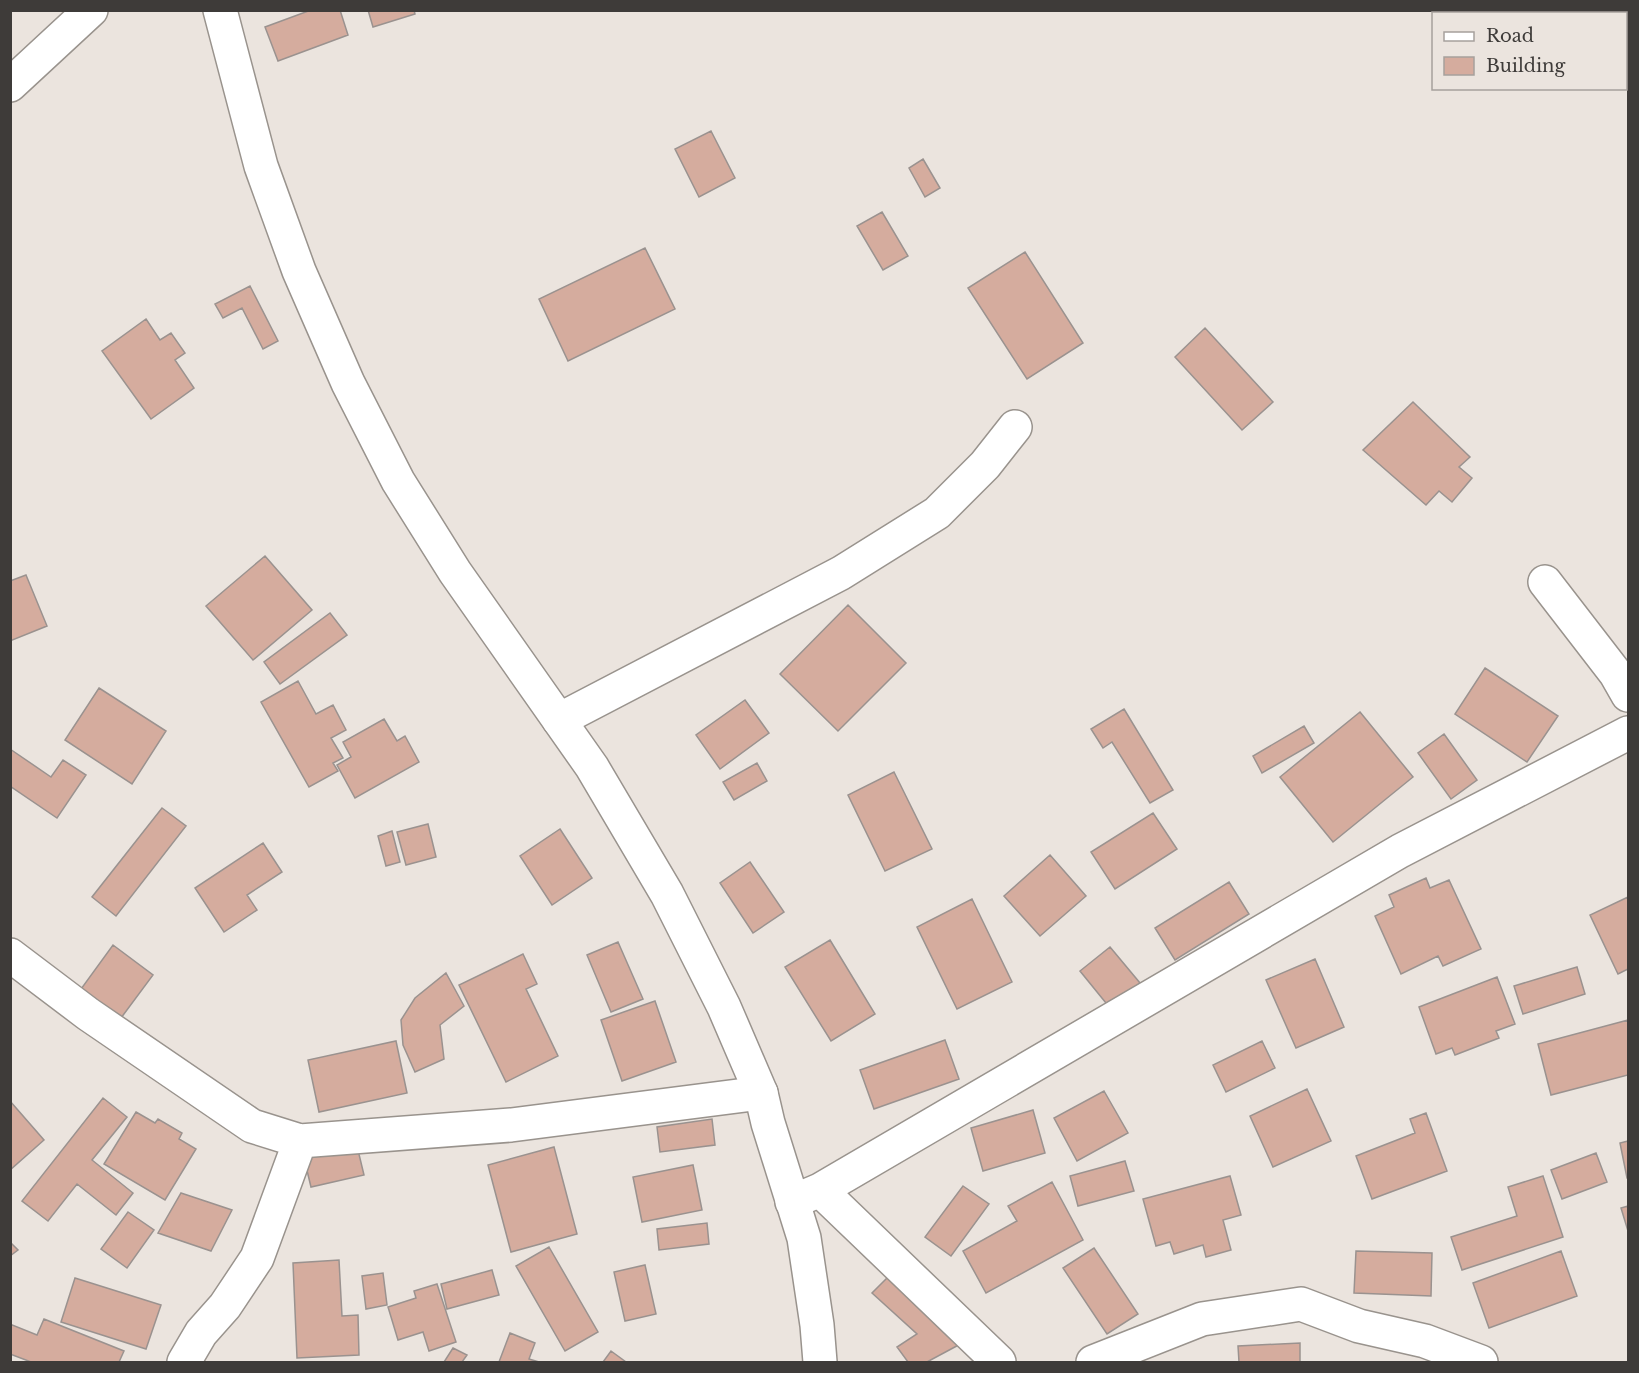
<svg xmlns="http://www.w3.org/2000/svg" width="1639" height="1373" viewBox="0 0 1639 1373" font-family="'Libre Baskerville',serif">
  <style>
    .building { fill: #d5ac9e; stroke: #9a928f; stroke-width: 1.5 }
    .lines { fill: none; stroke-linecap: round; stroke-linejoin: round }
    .street-casing { stroke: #99938d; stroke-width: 36 }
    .primary-casing { stroke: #99938d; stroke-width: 36 }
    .street { stroke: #fff; stroke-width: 33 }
    .primary { stroke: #fff; stroke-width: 33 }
  </style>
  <rect width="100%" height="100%" fill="#ebe4de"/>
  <path class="building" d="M311 10H340L348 35 278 61 265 27Z
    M368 10H414L415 14 373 27Z
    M711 131 735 178 699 197 675 149Z
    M923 159 940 188 925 197 909 168Z
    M882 212 908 256 883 270 857 226Z
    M645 248 675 309 568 361 539 299Z
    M1025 252 1083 343 1027 379 968 288Z
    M250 286 278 341 263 349 242 308 223 318 215 304Z
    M146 319 160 340 171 333 185 353 175 360 194 388 151 419 102 351Z
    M1205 328 1273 402 1242 430 1175 357Z
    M1413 402 1470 457 1459 467 1472 478 1452 502 1439 491 1426 505 1363 450Z
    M265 556 312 610 253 660 206 606Z
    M26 575 47 626 10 641V581Z
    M848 605 906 663 838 731 780 674Z
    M330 613 347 635 280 684 264 662Z
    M1485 668 1558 716 1527 762 1455 714Z
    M298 681 316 714 333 705 346 730 331 738 343 758 333 763 338 771 309 787 261 702Z
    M99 688 166 731 132 784 65 740Z
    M745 700 769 733 720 769 696 735Z
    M1124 709 1173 790 1150 803 1112 742 1103 748 1091 729Z
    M1360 712 1413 777 1333 842 1280 777Z
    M384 719 397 741 405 736 419 762 355 798 337 765 351 757 343 742Z
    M1304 726 1314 743 1262 773 1253 756Z
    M1444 734 1477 780 1451 799 1418 753Z
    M10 749 51 777 63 760 86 775 57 818 10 786Z
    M757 763 767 781 734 800 723 782Z
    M894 772 932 849 885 871 848 795Z
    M162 808 186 826 116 916 92 897Z
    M1153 813 1177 849 1115 889 1091 852Z
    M428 824 436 857 406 865 397 832Z
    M560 829 592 878 552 905 520 856Z
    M392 831 400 862 386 866 378 836Z
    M263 843 282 872 247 895 257 910 224 932 195 888Z
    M1050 855 1086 896 1040 936 1004 896Z
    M750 862 784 912 753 933 720 883Z
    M1426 878 1430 888 1449 880 1481 949 1443 966 1438 956 1401 974 1375 916 1394 907 1389 895Z
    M1229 882 1249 914 1175 960 1155 928Z
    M1628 897V969L1618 974 1590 915Z
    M972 899 1012 982 957 1009 917 927Z
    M830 940 875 1014 831 1041 785 967Z
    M618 942 643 999 611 1012 587 955Z
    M113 945 153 975 121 1018 81 989Z
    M1110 947 1140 983 1110 1008 1080 971Z
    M523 954 537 984 526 989 558 1056 506 1082 459 985Z
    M1315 959 1344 1027 1296 1048 1266 980Z
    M1577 967 1585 994 1523 1014 1514 986Z
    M446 973 464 1006 440 1025 444 1059 415 1072 403 1045 401 1020 415 998Z
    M1497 977 1515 1024 1496 1031 1499 1038 1455 1055 1452 1048 1436 1054 1419 1007Z
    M655 1001 676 1062 622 1081 601 1020Z
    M1628 1020V1075L1551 1095 1538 1044Z
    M945 1040 959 1079 874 1109 860 1070Z
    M396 1041 407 1093 319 1112 308 1060Z
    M1262 1041 1275 1068 1226 1092 1213 1065Z
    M1307 1089 1331 1141 1273 1167 1250 1116Z
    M1104 1091 1128 1133 1077 1161 1054 1118Z
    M103 1098 127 1117 92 1160 133 1193 116 1215 77 1184 48 1221 22 1201Z
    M10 1101 44 1140 10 1170Z
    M1033 1110 1045 1153 983 1171 971 1128Z
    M136 1112 155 1123 158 1119 182 1133 179 1139 196 1149 165 1200 104 1164Z
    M1426 1113 1447 1171 1372 1199 1356 1156 1415 1133 1410 1119Z
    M712 1119 715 1145 660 1152 657 1127Z
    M1628 1141V1178H1627L1620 1143Z
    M357 1146 364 1175 311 1187 304 1158Z
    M554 1147 577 1234 511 1252 488 1165Z
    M1596 1153 1607 1182 1562 1199 1551 1170Z
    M1125 1161 1134 1191 1078 1206 1070 1176Z
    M693 1165 702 1210 642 1222 633 1177Z
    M1230 1176 1241 1215 1223 1220 1231 1250 1206 1257 1203 1245 1174 1254 1170 1242 1156 1246 1143 1199Z
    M1543 1176 1563 1237 1462 1270 1451 1237 1517 1216 1508 1187Z
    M1052 1182 1083 1240 986 1293 963 1251 1017 1221 1008 1206Z
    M963 1186 989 1204 951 1256 925 1237Z
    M181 1193 232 1210 211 1251 158 1233Z
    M1628 1206V1231L1621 1208Z
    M128 1212 154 1230 127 1268 101 1249Z
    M707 1223 709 1244 659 1250 657 1229Z
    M10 1242 18 1250 10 1256Z
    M549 1247 598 1332 565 1351 516 1266Z
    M1094 1248 1138 1314 1107 1334 1063 1268Z
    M1356 1251 1432 1253 1431 1296 1354 1293Z
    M1561 1251 1577 1296 1489 1328 1473 1283Z
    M339 1260 342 1316 358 1315 359 1355 297 1358 293 1263Z
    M645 1265 656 1314 625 1321 614 1272Z
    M492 1270 499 1295 447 1309 441 1284Z
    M383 1273 387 1305 366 1309 362 1276Z
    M890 1275 966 1341 927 1362H908L897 1347 917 1334 872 1293Z
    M75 1278 161 1305 146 1349 61 1322Z
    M437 1284 456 1342 429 1351 423 1332 398 1340 388 1307 416 1298 414 1291Z
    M44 1319 124 1351 119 1362H31L10 1354V1324L37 1335Z
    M510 1333 535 1343 529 1359 539 1362H499Z
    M1300 1343V1362H1239L1238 1346Z
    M453 1348 467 1355 462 1362H444Z
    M611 1351 626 1362H603Z"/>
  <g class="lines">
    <defs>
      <path id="street" d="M10 85 91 10
        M1545 582 1616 674 1628 695
        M559 720 841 573 937 513 985 465 1015 427
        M10 955 88 1014 252 1126 300 1141 511 1125 761 1093
        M820 1190 999 1362
        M792 1202 820 1190 1400 851 1628 733
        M184 1362 201 1333 225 1306 257 1258 300 1141
        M1093 1362 1202 1319 1301 1304 1359 1326 1425 1341 1481 1362"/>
      <path id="primary" d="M220 10 261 166 299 271 348 383 398 481 455 572 592 767 667 894 724 1007 761 1093 768 1123 804 1238 817 1325 820 1362"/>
    </defs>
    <use href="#street" class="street-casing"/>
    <use href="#primary" class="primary-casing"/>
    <use href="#street" class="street"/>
    <use href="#primary" class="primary"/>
  </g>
  <rect width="1639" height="1373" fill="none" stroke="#3e3b39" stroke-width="24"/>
  <rect x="1432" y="12" width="195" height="78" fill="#ebe4de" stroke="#a6a09c" stroke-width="1.5"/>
  <rect x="1444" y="32" width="30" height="9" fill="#ffffff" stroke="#a6a09c" stroke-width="1.5"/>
  <text x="1486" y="42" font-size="18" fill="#3e3b39">Road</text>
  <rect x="1444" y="57" width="30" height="18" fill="#d5ac9e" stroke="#a6a09c" stroke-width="1.5"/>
  <text x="1486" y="72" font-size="18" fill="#3e3b39">Building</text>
</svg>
